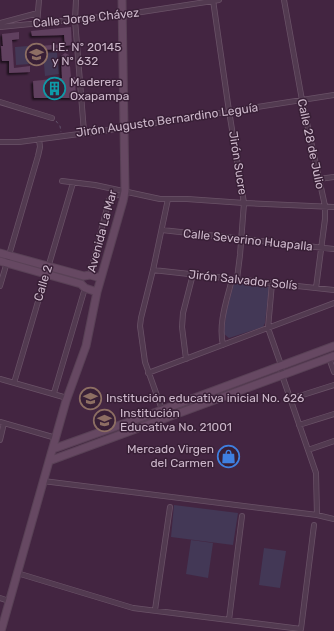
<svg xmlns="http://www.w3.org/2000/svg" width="334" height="631" viewBox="0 0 334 631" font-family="Rubik,sans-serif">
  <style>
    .green { fill: #433856 }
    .building { fill: #603f5e; filter: url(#shadow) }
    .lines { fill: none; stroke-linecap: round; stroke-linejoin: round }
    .street-casing { stroke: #6a5267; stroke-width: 6 }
    .secondary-casing { stroke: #594156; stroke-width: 9 }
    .path { stroke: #61526b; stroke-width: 1; stroke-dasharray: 3 3; stroke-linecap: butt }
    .street { stroke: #523a50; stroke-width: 4.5 }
    .secondary { stroke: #664862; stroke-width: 7 }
    .labels { text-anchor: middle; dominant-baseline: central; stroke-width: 3; stroke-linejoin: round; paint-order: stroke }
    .street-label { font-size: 12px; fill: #ccb7ca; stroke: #381f36 }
    .poi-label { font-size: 12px; fill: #ccb7ca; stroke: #381f36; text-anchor: start }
  </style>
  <defs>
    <filter id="shadow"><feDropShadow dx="-2" dy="2" stdDeviation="1" flood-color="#0009"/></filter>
  </defs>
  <rect width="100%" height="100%" fill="#432541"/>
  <path class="green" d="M28 46 30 64 16 65 15 47Z
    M57 52 59 74 45 76 43 53Z
    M234 283 269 287 265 323 263 327 229 338 224 334 226 313Z
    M174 505 238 513 233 545 171 537Z
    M191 540 213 543 208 578 186 574Z
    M264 548 286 551 280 588 259 585Z"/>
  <path class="building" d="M71 27 72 45 65 46 64 35 32 36 31 31Z
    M19 32V39L12 40 14 68 30 66V72L9 73V61H2L1 46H3L2 34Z
    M63 44 64 49 41 50 40 46Z
    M36 50 37 62H31L30 51Z
    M65 53 69 55 71 77H75L76 98H34L33 81 62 78 61 56Z"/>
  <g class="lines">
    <defs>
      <path id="street" d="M76 0 75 20 84 132
        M213 0 229 111 244 203 240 255 237 279
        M284 0 302 100 325 206V219L316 288
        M0 23 38 13
        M37 24 39 0
        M0 27 122 15 219 0
        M0 102 52 118
        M0 142H19L124 128 334 95
        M319 179 334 177
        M62 181 95 185 160 199H187L244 203 334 207
        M162 230 334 249
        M153 270 334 290
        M90 275 109 200C112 194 118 195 124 195
        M272 283 268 328 281 365 282 375 316 473 317 515
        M0 286 38 156 40 147 39 139
        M223 345C218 323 227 300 232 279
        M329 358 334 372
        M186 359 182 327 183 313 193 274
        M148 373 334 303
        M0 379 67 398
        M14 383 73 183
        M54 393 85 288
        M290 399 334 385
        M165 418 145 362 140 326 141 318 153 270 168 199
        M0 422 56 438
        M299 425 334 414
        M0 440 4 423
        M308 450 334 441
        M43 481 317 515 334 519
        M17 573 133 608 301 629 314 525
        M0 598 9 601
        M155 610 170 507
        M229 620 242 516"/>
      <path id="secondary" d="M0 253 84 276 90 275 101 278
        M0 261 81 284 85 288 97 292
        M53 449 162 410 334 346
        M49 461 334 356
        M1 631 66 401 86 346 97 292 123 201 125 191 122 0"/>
    </defs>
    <use href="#street" class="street-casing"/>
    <use href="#secondary" class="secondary-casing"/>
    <path class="path" d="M56 121 60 126 61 132"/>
    <use href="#street" class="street"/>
    <use href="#secondary" class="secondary"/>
  </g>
  <defs>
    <symbol id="school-ring" viewBox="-11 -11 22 22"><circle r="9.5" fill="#381f36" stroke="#8d6e63" stroke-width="1.5"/><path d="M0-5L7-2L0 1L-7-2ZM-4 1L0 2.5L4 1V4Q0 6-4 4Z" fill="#8d6e63"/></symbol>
    <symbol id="building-ring" viewBox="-11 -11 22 22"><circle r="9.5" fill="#381f36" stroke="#0f9aa8" stroke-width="1.5"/><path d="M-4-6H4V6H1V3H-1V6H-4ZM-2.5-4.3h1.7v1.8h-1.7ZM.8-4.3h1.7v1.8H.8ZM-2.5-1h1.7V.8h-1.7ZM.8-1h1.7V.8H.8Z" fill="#0f9aa8"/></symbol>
    <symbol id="shop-ring" viewBox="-11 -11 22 22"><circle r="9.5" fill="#381f36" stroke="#3f7fe0" stroke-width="1.5"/><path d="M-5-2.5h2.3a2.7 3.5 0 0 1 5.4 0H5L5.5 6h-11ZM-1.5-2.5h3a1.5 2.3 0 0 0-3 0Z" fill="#3f7fe0"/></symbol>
  </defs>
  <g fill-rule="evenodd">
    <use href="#school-ring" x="24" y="42" width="25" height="25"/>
    <use href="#building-ring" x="42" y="76" width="25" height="25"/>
    <use href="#school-ring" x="78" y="386" width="25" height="25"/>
    <use href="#school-ring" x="92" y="408" width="25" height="25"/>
    <use href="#shop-ring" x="216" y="444" width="25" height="25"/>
  </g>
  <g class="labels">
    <g class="street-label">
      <text transform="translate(86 18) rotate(-6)">Calle Jorge Chávez</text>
      <text transform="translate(167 120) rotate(-8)">Jirón Augusto Bernardino Leguía</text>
      <text transform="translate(311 144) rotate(78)">Calle 28 de Julio</text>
      <text transform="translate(238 163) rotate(81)">Jirón Sucre</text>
      <text transform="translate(102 231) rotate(-75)">Avenida La Mar</text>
      <text transform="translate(248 240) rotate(6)">Calle Severino Huapalla</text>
      <text transform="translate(243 280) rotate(6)">Jirón Salvador Solís</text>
      <text transform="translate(43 283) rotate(-73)">Calle 2</text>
    </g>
    <g class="poi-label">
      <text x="52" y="47">I.E. Nº 20145<tspan x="52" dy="14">y Nº 632</tspan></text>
      <text x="70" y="82">Maderera<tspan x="70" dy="14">Oxapampa</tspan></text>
      <text x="106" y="398">Institución educativa inicial No. 626</text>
      <text x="120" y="413">Institución<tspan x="120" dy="14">Educativa No. 21001</tspan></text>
      <text x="214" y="449" text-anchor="end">Mercado Virgen<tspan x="214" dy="14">del Carmen</tspan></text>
    </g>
  </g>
</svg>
